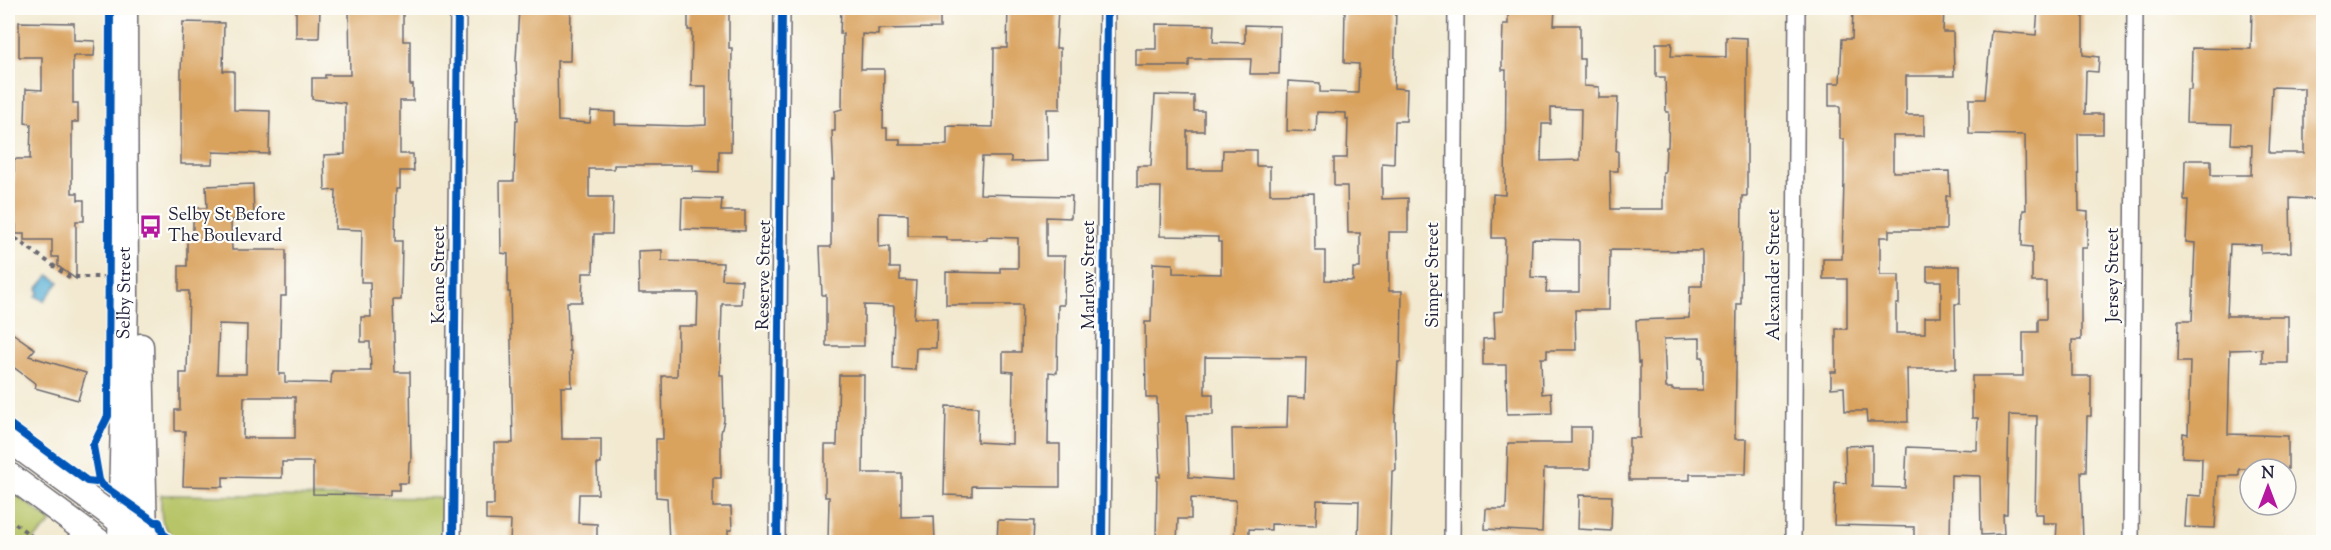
<svg xmlns="http://www.w3.org/2000/svg" width="2331" height="550" viewBox="0 0 2331 550" font-family="'Sorts Mill Goudy',serif">
  <style>
    .green { fill: #b7c567; stroke: #6c7451; stroke-width: 1.5 }
    .water { fill: #57afd4; stroke: #3c6888; stroke-width: 1.5 }
    .building { fill: #d9a25d; fill-rule: evenodd }
    .lines { fill: none; stroke-linecap: round; stroke-linejoin: round }
    .minor-casing { stroke: #6b686f; stroke-width: 18 }
    .primary-casing { stroke: #6b686f; stroke-width: 27 }
    .path { stroke: #6b686f; stroke-width: 4; stroke-dasharray: 4.5 4.5; stroke-linecap: butt }
    .minor { stroke: #fff; stroke-width: 15 }
    .primary { stroke: #fff; stroke-width: 24 }
    .cycleway-casing { stroke: #fdfcf7; stroke-width: 11 }
    .cycleway { stroke: #0057b8; stroke-width: 8 }
    .labels { text-anchor: middle; dominant-baseline: central; stroke-width: 4.5; stroke-linejoin: round; paint-order: stroke }
    .poi-label { font-size: 18px; fill: #22223b; stroke: #fdfcf7; text-anchor: start }
    .street-label { font-size: 18px; fill: #22223b; stroke: #fdfcf7 }
  </style>
  <rect width="100%" height="100%" fill="#fdfcf7"/>
  <filter id="ink" filterUnits="userSpaceOnUse"><feTurbulence type="fractalNoise" baseFrequency=".0167" numOctaves="2"/><feDisplacementMap in="SourceGraphic" scale="12" xChannelSelector="R" yChannelSelector="G"/><feConvolveMatrix kernelMatrix="1 2 1 2 8 2 1 2 1" color-interpolation-filters="sRGB"/></filter>
  <filter id="wash" filterUnits="userSpaceOnUse"><feTurbulence type="fractalNoise" baseFrequency=".008" numOctaves="4" result="noise"/><feDisplacementMap in="SourceGraphic" scale="24" xChannelSelector="R" yChannelSelector="G"/><feGaussianBlur stdDeviation="1.35" result="paint"/><feColorMatrix in="noise" values="0 0 0 0 0 0 0 0 0 0 0 0 0 0 0 0 0 1.4 0 .05"/><feComposite in="paint" operator="in"/></filter>
  <g filter="url(#wash)">
    <rect width="100%" height="100%" fill="#f2e9d0"/>
    <path class="green" d="M8 488 52 522 31 542H8Z
      M161 495 443 498 442 542H179C159 525 161 520 161 495Z"/>
    <path class="water" d="M49 275 59 282 44 301 36 296 39 292 37 289Z"/>
    <g id="blocks">
      <path class="building" d="M296 8H320L319 38H296Z
        M349 8H403V41H410V85H413V101H400V154H413L414 171H400V189H396L395 241H402L401 300H393L395 372H410L411 462H409L408 483H399V490H390V495L313 494V462H282V478L223 477V487L183 486 185 431H175V410H180V373H187L189 291H179V266H187V240H193V208H207L206 186 253 184 254 219 231 220 232 250H286V296H281L279 374H285V382L331 383 332 371H371L370 342H361V317H371L370 282H361L362 230 335 229 336 190 325 191 324 155 345 154V103L312 99V78H325V75H350ZM219 324 247 325 246 374H217ZM244 397H295V438H243Z
        M519 8H571L570 61H557L558 121 590 123 591 111 615 112V124L687 126 706 125V86H691L692 30H688V8H729V48H732L731 151H719V172L693 171V165H614V169H589V197H613L612 234H594L593 273H583L582 302H567L569 351H571L572 387H561L562 439H601V464H597L598 494H579L578 523 597 524V543H510L511 521 486 520V505H494V443H513L510 292H508V254L501 253 500 181H514L516 120H518L516 60Z
        M841 8H940V28L878 29V35L862 34 861 69H884L883 128H887V139H900V145H947V126L993 127 994 48H1007L1008 8H1058L1056 48H1060V109H1047L1048 161 1011 162V157H982L980 194 1072 196 1071 218 1046 217V256H1065L1064 305H1058L1057 373 1049 372 1048 444H1060V487L972 486V496L944 495 946 406 978 407 977 442 1012 444 1013 372 1003 371V352H1021L1022 305H946V272L1000 273V268H1018V238L987 237V240H947V237L908 236V214L879 213V247L890 246V268H900V280L916 281 914 318H937L936 348H916L915 370 893 369 894 306 864 305V346H826V295H822L820 247H831V179H834L832 131H835V111L842 109 843 34H840Z
        M1345 8H1396L1394 88 1407 89 1406 121H1395L1394 164 1382 163V199L1408 198V232H1389V291H1402L1401 362H1398L1395 419 1396 470 1392 471 1390 543H1358L1359 501 1317 500 1316 525 1271 524V530L1249 529V543H1234L1236 500 1191 498V519H1178L1177 543H1156L1157 476 1160 477 1157 398H1146L1145 322H1151L1153 263 1173 264V273L1221 274V242H1218V237L1160 236 1161 187H1137V166H1151L1155 95 1194 96V111H1204V131H1187V170H1222L1223 150H1256V166H1270V194L1314 193 1315 251H1325V280L1353 281V268H1360V233H1348L1347 186H1334V158H1347L1348 119H1346V113L1317 112 1316 132 1287 131 1288 81 1320 83V92L1358 93 1359 64 1344 63ZM1205 357 1306 358 1305 398 1288 397 1287 428 1232 429 1233 480 1189 477 1187 415H1213V394H1205Z
        M1508 8H1555L1554 25H1580V59H1584V86L1599 87V98H1618L1616 151H1618V171H1610L1611 209H1663V172H1665L1666 147H1668L1669 112H1666L1665 77H1656V43H1672L1671 56 1726 57V37L1747 38V196H1742L1741 304H1737L1735 439H1747L1746 474H1690V480H1629V438H1640V362L1638 363 1636 320 1689 318 1690 286H1702V251L1610 250 1609 310H1575L1576 350H1547V358H1541L1542 394 1551 393 1552 413 1507 414 1506 365H1483V339L1495 338 1494 312 1503 311 1505 238H1492L1493 194 1505 195 1506 70H1502V54L1503 24H1508ZM1551 108 1581 109 1580 160 1541 161 1542 124H1551ZM1532 239 1579 240V292H1546L1547 278 1531 277ZM1700 338V357H1703V390H1672V388H1666L1664 339Z
        M1853 8H1944L1943 32H1953L1954 76H1906V115H1924V136H1893V172L1949 171 1950 196H1946V230H1889V237H1880V275H1899V304H1896V333H1925V317H1941V281H1927V266H1960V304H1955L1956 369H1907L1908 422H1867L1866 411H1845L1844 387 1831 388V372H1836V329H1847V279H1823V259H1842L1844 179V139H1840V106H1829V83H1840L1842 39H1852Z
        M2038 8H2083V55L2099 57 2098 72 2086 71 2085 114H2103V134H2078L2079 211 2088 212 2087 248H2081V340H2072V376H2091V416H2087L2086 472H2081L2083 543H2056L2057 523H2043V514H2035L2037 416 2009 415 2007 514H2003L2004 534 1981 535 1980 476 1951 475 1950 543H1914V527L1834 525 1835 482 1846 483 1845 446 1872 445V487L1905 488 1907 447 1977 450 1978 418H1972V376H2023V332H2038V319H2046V282H2032V247L2022 246 2023 210H2026L2025 135 1969 134V99H1985L1991 31 2036 35Z
        M2252 8H2324V200L2290 198 2291 252 2261 253V245L2230 244 2227 316H2288V363H2262V349L2230 350 2228 434 2288 436V469H2239V476H2218L2215 528 2185 527 2187 495 2201 496 2202 458 2182 457 2183 433 2188 434 2190 362H2177L2178 321H2192L2195 243 2186 242 2188 200H2184L2185 160H2211V175H2251L2252 145 2231 144 2232 124 2186 123 2187 90H2191L2192 48 2251 49ZM2272 87 2304 88V153H2269Z
        M19 22 74 23V40L95 41 94 56H73V103H78V122H72V193H78V200H84V221H76V279L58 266V257H52V240H24V234H16V225H8V194H14V159H30L31 124 25 123 26 89 42 90V57H19Z
        M183 22 224 23 223 71H234V110L270 111 269 154 213 152 212 164H181V72Z
        M1156 24 1214 25 1213 42 1245 43V25L1280 26 1279 74H1250L1251 59H1189V66H1136V49H1156Z
        M682 198 722 199 721 211H745V231L681 229Z
        M662 250V261L723 263 722 279 742 280 741 304H722L720 375H723L724 420 721 433V478H713V507H731L732 530H728V543H669L667 498 656 497V439H663L662 376H677L678 326H697L698 293H639L638 251Z
        M8 330 35 349 29 356 86 373 78 400 35 388 36 384 8 363Z
        M839 375H864L863 473H901V517L934 516 935 543H828L829 497H825V445H837Z
        M1571 427H1591L1590 469H1544L1542 532 1485 529 1486 509H1506L1508 443H1571Z
        M1579 495 1612 496 1611 531 1578 529Z
        M998 520 1034 521 1033 543H997Z"/>
    </g>
  </g>
  <g filter="url(#ink)">
    <use href="#blocks" fill-opacity="0" stroke="#6b686f" stroke-width="1.5"/>
    <g class="lines">
      <defs>
        <path id="minor" d="M453 542 458 8
          M777 542 782 8
          M1102 542 1107 8
          M1452 542 1456 8
          M1793 542 1797 8
          M2131 542 2135 8"/>
        <g id="primary">
          <path d="M141 346 145 542"/>
          <path d="M8 439 130 529"/>
          <path d="M8 474 100 542"/>
          <path id="s1" d="M120 542 126 296 125 8"/>
        </g>
      </defs>
      <use href="#minor" class="minor-casing"/>
      <use href="#primary" class="primary-casing"/>
      <path class="path" d="M8 233 69 277H107
        M8 518 39 542"/>
      <use href="#minor" class="minor"/>
      <use href="#primary" class="primary"/>
      <defs>
        <path id="cycleway" d="M110 8 108 416 93 446 99 480 102 485 155 522H159L163 534 174 542
          M8 423 87 481 96 482 99 480
          M453 542 458 8
          M777 542 782 8
          M1102 542 1107 8"/>
      </defs>
      <use href="#cycleway" class="cycleway-casing"/>
      <use href="#cycleway" class="cycleway"/>
    </g>
  </g>
  <defs>
    <symbol id="bus-bare" viewBox="-9 -9 18 18"><path d="M-5-6H5V4H4V6H2V4H-2V6H-4V4H-5ZM-3.5-4V0h7V-4ZM-3.5 1.2v1.5H-2V1.2ZM2 1.2v1.5H3.5V1.2Z" fill="#b5179e" stroke="#fdfcf7" stroke-width="2.5" paint-order="stroke"/></symbol>
  </defs>
  <g fill-rule="evenodd">
    <use href="#bus-bare" x="134" y="210" width="33" height="33"/>
  </g>
  <g class="labels">
    <g class="poi-label">
      <text x="168" y="216">Selby St Before<tspan x="168" dy="21">The Boulevard</tspan></text>
    </g>
    <g class="street-label">
      <text transform="translate(440 275) rotate(-90)">Keane Street</text>
      <text transform="translate(765 275) rotate(-89)">Reserve Street</text>
      <text transform="translate(1090 275) rotate(-90)">Marlow Street</text>
      <text transform="translate(1434 275) rotate(-90)">Simper Street</text>
      <text transform="translate(1775 275) rotate(-90)">Alexander Street</text>
      <text transform="translate(2114 275) rotate(-90)">Jersey Street</text>
      <text stroke="none"><textPath href="#s1" startOffset="249">Selby Street</textPath></text>
    </g>
  </g>
  <rect width="2331" height="550" fill="none" stroke="#fdfcf7" stroke-width="30"/>
  <g transform="translate(2268 487)"><circle r="28" fill="#fdfcf7" stroke="#a5a5ac" stroke-width="1.5"/>
  <path d="M0-4.5L10 22L0 15L-10 22Z" fill="#b5179e"/>
  <text y="-9" font-size="16" font-weight="bold" text-anchor="middle" fill="#22223b">N</text>
  </g>
</svg>
